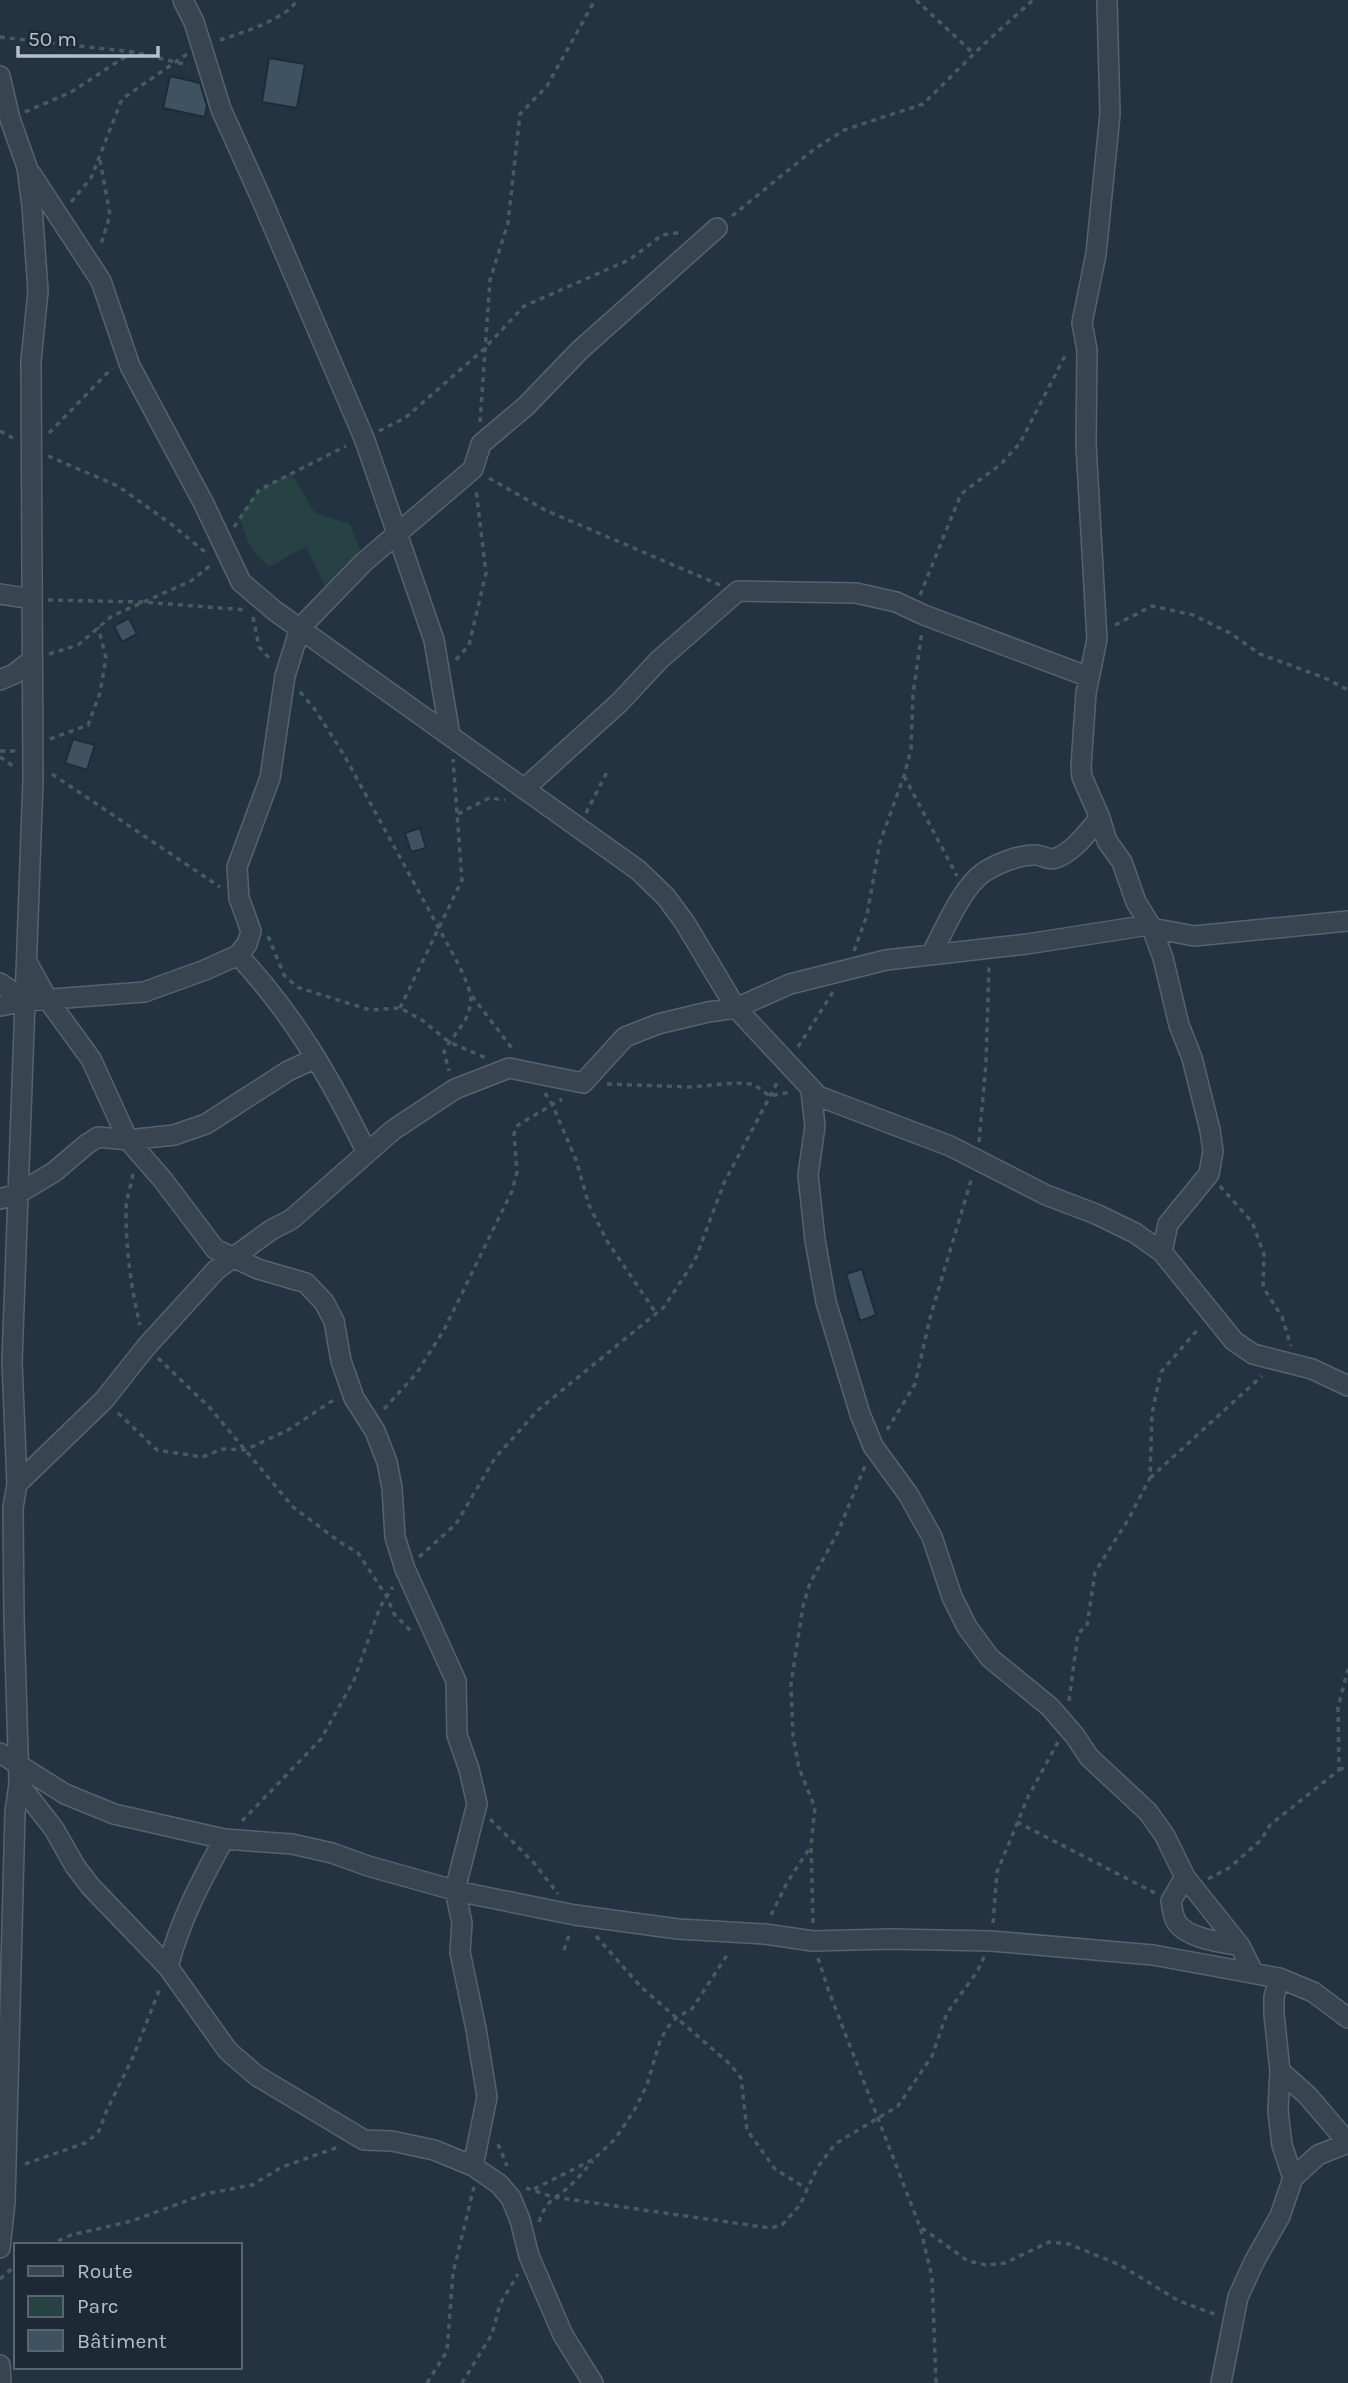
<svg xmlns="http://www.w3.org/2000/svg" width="1348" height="2383" viewBox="0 0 1348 2383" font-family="Karla,sans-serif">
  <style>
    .green { fill: #264243 }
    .building { fill: #3f5261; stroke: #1f2c38; stroke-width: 2 }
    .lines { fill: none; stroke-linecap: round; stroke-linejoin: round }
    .street-casing { stroke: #56636f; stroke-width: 22 }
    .path { stroke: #445e5f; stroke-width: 3.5; stroke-dasharray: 5 5; stroke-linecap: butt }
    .street { stroke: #384551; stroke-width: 19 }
  </style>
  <rect width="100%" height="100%" fill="#233342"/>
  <path class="green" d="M291 473 315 513 350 524 364 562 330 597 306 546 269 567 250 547 239 516 259 490Z"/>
  <path class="building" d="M269 58 305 64 297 108 262 102Z
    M170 76 200 83 207 106 205 117 163 108Z
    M129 618 137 634 122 642 114 626Z
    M73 739 95 745 87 770 65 763Z
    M420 828 426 848 411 852 405 833Z
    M862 1269 876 1315 860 1321 846 1274Z"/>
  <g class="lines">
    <defs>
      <path id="street" d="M183 0 194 22 221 109 261 198 364 438 434 640 450 735
        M1107 0 1110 114 1096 254 1082 323 1087 350 1086 445 1097 639 1086 693 1081 767 1082 777 1100 818 1107 841 1122 862 1136 902 1152 928 1163 958 1179 1025 1192 1058 1210 1130 1213 1151 1209 1174 1168 1224 1162 1252
        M0 76 10 119 27 167 32 206 38 291 31 361 33 780 12 1362 17 1484 13 1508 14 1618 19 1784 15 1812 5 2202 0 2248
        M31 174 101 281 130 366 203 502 241 582 275 611 638 870 666 897 685 923 736 1008 818 1096 950 1146 1046 1195 1096 1214 1135 1233 1162 1252 1234 1341 1253 1354 1312 1369 1348 1386
        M0 594 32 599
        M0 680 14 674 32 660
        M524 789 620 702 659 660 738 591 856 593 896 602 924 615 1089 677
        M1152 928 1194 936 1348 921
        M238 955C294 1015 331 1079 367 1153
        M931 955C944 931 961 888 984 872 998 863 1019 855 1035 855 1043 855 1049 861 1056 858 1074 852 1088 831 1100 818
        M28 964 48 1000 91 1059 128 1140 163 1180 215 1249 258 1269 306 1283 324 1302 334 1321 341 1361 354 1398 375 1431 387 1462 392 1488 395 1537 405 1569 456 1681 457 1735 469 1769 477 1804 455 1890 462 1923 460 1952 476 2029 487 2097 473 2166
        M0 983 26 1001
        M0 1006 26 1001 144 992 205 970 238 955 247 944 251 931 239 898 237 867 270 778 285 676 300 628 364 562 473 469 481 444 526 406 580 350 717 228
        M811 1091 815 1126 808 1175 815 1240 826 1302 860 1414 873 1446 908 1494 932 1537 952 1597 967 1627 990 1658 1050 1707 1075 1736 1089 1757 1148 1812 1165 1836 1185 1877 1240 1946 1253 1972
        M0 1199 19 1193 54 1172 87 1144 98 1137 128 1140 174 1135 206 1124 288 1071 316 1058
        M17 1484 104 1400 146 1347 216 1270 271 1230 292 1219 393 1130 455 1089 509 1068 583 1083 625 1037 658 1024 708 1012 736 1008 790 984 886 960 1027 944 1149 925
        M0 1753 65 1794 114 1814 224 1839 292 1844 332 1853 368 1866 461 1892 575 1915 678 1929 765 1934 813 1941 890 1939 991 1941 1153 1955 1279 1978 1313 1992 1348 2018
        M19 1784 54 1829 75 1866 91 1887 168 1967 228 2051 257 2076 364 2140 392 2141 434 2150 473 2166 499 2184 511 2198 520 2220 529 2256 563 2335 593 2383
        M1185 1877 1171 1901C1172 1908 1173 1917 1177 1923 1189 1939 1221 1942 1240 1946
        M168 1967C180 1920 201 1881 224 1839
        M1280 2071 1308 2096 1348 2143
        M1293 2178 1318 2155 1348 2143
        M0 2365 1 2383
        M1221 2383 1238 2297 1254 2262 1280 2216 1293 2178 1282 2145 1278 2111 1280 2071 1274 2014V1997L1279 1978"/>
    </defs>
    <use href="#street" class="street-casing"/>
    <path class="path" d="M916 0 974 54
      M0 37 133 52 188 65
      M220 40C241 33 287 19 297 0
      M25 112 71 92 131 53
      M100 160 110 215 100 248
      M71 202 91 178 122 99 187 54
      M732 216 813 150 844 130 923 104 984 44 1033 0
      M480 422 490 280 508 223 520 114 547 86 595 0
      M0 431 13 438
      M379 431 405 418 484 349 524 306 629 260 662 235 683 232
      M49 433 112 368
      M48 456 118 486 171 524 205 552
      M489 478 545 510 720 585
      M234 527 259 490 346 446
      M920 595 961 494 1001 464 1020 443 1067 352
      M48 600 142 602 247 610
      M253 617 259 647 271 660
      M1115 625 1152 606 1193 615 1230 633 1260 654 1325 678 1348 690
      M49 654 78 645 112 616 191 581 212 564
      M456 660 469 645 486 573 476 490
      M300 692 314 708 344 755 460 967C463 975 468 984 470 993 475 1017 453 1033 444 1052L449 1071
      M50 739 88 725 100 693 106 658 98 627
      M0 751H16
      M0 757 16 768
      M52 774 220 887
      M904 776 957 876
      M586 813 607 772
      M458 814 489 798 505 800
      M268 936 284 975 297 987 370 1010 400 1008 422 1020 449 1042 486 1058
      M854 951 867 915 880 842 904 776 911 749 913 694 922 631
      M472 996 514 1051
      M400 1008 462 880 453 759
      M798 1047 833 992
      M607 1084 690 1087 735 1083 753 1084 770 1096 791 1092
      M545 1093 553 1106 576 1160 589 1205 607 1241 656 1313
      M979 1142 986 1063 989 965
      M133 1174C131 1186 126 1199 126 1211 126 1249 131 1289 140 1325
      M1220 1186 1252 1222 1264 1254 1263 1287 1282 1317 1291 1346
      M158 1358 210 1408 293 1507 340 1542 358 1553 387 1597 394 1614 412 1632
      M384 1409 416 1374 444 1330 512 1191 517 1172 514 1134 518 1125 562 1099
      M118 1413 157 1450 202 1457 223 1449 245 1450 288 1430 335 1399
      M887 1430 915 1384 930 1318 972 1177
      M1150 1478 1262 1376
      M419 1557 456 1524 495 1458 538 1410 664 1307 695 1260 724 1183 778 1081
      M1069 1701 1078 1633 1087 1626 1095 1572 1128 1520 1150 1478 1152 1413 1161 1372 1199 1328
      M1339 1770 1348 1766
      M490 1819 535 1864 558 1894
      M242 1821 321 1739 354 1680 380 1607 393 1587
      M1017 1822 1155 1893
      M1208 1879 1229 1868 1261 1840 1270 1825 1339 1770 1338 1707 1348 1669
      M771 1915 788 1881 811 1846
      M813 1923 811 1845 815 1808 799 1768 793 1736 791 1684 803 1606 810 1583 838 1532 865 1466
      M993 1923 997 1872 1028 1797 1058 1742
      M596 1936 641 1987 731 2065 741 2078 747 2130 775 2169 807 2189
      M564 1950 570 1932
      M818 1958 828 1989 920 2227 932 2277 936 2383
      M498 2144 507 2166
      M25 2164 85 2143 98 2133 107 2110 133 2057 160 1988
      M526 2188 553 2197 770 2228 782 2225 800 2205 817 2168 835 2144 898 2106 932 2056 947 2013 977 1972 984 1957
      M534 2189 594 2159 615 2139 635 2109 647 2085 660 2041 667 2028 677 2017 692 2009 729 1952
      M539 2222C547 2197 557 2199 573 2183 580 2176 586 2168 593 2161
      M922 2228 968 2261 986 2265 1005 2263 1049 2242 1069 2244 1120 2265 1179 2301 1217 2315
      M49 2245 71 2235 132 2221 205 2194 252 2185 282 2167 341 2146
      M0 2279 16 2265
      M427 2383 447 2351 453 2273 474 2187
      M462 2383 492 2334 500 2304 518 2274"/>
    <use href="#street" class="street"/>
  </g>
  <rect x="14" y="2243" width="228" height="126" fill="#1d2a36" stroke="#596672" stroke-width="2"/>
  <rect x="28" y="2266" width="35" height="10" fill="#384551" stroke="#596672" stroke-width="2"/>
  <text x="77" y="2278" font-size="21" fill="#b4c0cc">Route</text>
  <rect x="28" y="2296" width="35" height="21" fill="#264243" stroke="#596672" stroke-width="2"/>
  <text x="77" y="2313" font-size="21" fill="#b4c0cc">Parc</text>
  <rect x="28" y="2330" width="35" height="21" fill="#3f5261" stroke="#596672" stroke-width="2"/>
  <text x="77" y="2348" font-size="21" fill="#b4c0cc">Bâtiment</text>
  <path d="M18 46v10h140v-10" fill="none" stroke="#b4c0cc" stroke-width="3.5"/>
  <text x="28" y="46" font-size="21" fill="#b4c0cc" stroke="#1d2a36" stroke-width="5" paint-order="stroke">50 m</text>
</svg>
